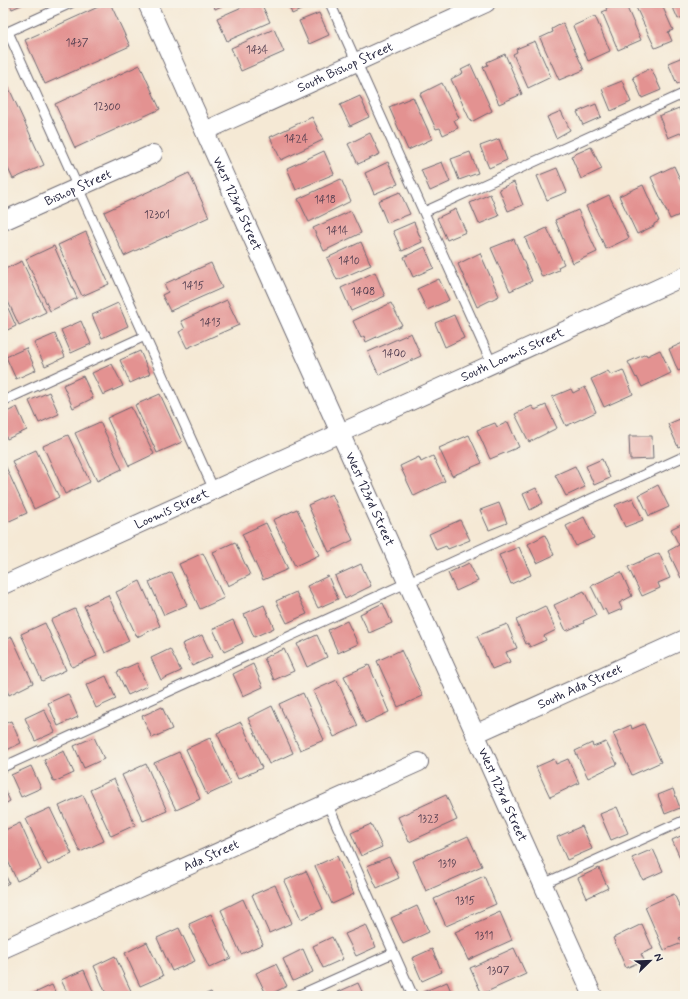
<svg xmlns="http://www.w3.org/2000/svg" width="688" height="999" viewBox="0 0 688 999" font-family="Mynerve,sans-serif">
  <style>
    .building { fill: #e39291 }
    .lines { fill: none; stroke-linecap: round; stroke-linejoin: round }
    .lane-casing { stroke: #6c6871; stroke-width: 11 }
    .street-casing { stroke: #6c6871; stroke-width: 20 }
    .lane { stroke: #fff; stroke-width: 9 }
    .street { stroke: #fff; stroke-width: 18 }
    .labels { text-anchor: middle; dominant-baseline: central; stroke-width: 3.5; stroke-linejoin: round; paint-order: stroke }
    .number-label { font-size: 11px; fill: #523e50 }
    .street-label { font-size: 13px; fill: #22223b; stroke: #f7f3e8 }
  </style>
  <rect width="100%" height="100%" fill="#f7f3e8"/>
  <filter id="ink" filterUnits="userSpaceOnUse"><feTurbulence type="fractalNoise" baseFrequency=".025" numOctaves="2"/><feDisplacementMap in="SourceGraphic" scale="8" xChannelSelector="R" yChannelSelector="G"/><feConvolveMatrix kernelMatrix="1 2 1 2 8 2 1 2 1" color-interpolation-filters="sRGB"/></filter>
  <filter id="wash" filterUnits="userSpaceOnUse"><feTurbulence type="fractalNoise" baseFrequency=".012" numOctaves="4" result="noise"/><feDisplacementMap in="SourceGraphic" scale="16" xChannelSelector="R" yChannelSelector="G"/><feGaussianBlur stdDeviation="0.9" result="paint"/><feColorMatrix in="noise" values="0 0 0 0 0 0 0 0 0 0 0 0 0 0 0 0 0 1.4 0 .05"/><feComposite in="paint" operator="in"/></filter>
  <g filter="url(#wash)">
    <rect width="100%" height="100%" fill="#f5e9d5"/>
    <g id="blocks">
      <path class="building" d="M9 3H26L12 9Z
        M107 3H110L130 46 45 84 25 40Z
        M210 3H228L215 9 213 3 211 5Z
        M251 3H261L270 22 227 41 217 18Z
        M288 3H314V4L292 14Z
        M617 3H625L641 40 618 50 602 12 607 10 606 8Z
        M634 3H661L673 30 668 32 672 41 655 48Z
        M671 3H685V16L678 19Z
        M319 13 329 35 309 44 299 21Z
        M595 16 610 51 588 61 573 26Z
        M563 23 584 70 559 80 540 38 553 32 552 29Z
        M274 29 284 52 241 71 231 48Z
        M535 41 551 77 528 88 513 54 517 52 516 49Z
        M505 54 522 94 499 104 483 67 488 65 487 62Z
        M685 56V81L677 84 668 63Z
        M140 65 160 109 75 148 55 104Z
        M471 65 492 111 471 122 451 79 463 73 461 70Z
        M651 68 661 90 642 98 633 77Z
        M3 75 44 165 13 179 3 158Z
        M622 81 631 102 611 111 602 89Z
        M442 83 459 118 454 120 458 128 443 135 440 128 436 129 420 94Z
        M360 96 369 117 350 126 340 105Z
        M413 97 432 139 408 150 389 107Z
        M596 104 601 117 583 125 577 112Z
        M679 108 685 122V131L668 138 659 116Z
        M561 111 570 130 556 138 547 117Z
        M312 117 323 140 281 160 270 137Z
        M370 133 380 154 358 164 348 144Z
        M499 139 507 160 489 168 480 146Z
        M591 147 602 169 581 179 571 156Z
        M324 151 334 174 296 190 287 168Z
        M470 152 478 173 459 180 451 159Z
        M388 162 398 184 374 194 365 173Z
        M442 162 450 182 430 191 421 170Z
        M674 166 685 190V220L682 214 670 219 651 177Z
        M557 168 567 192 547 200 537 176Z
        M189 173 209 217 124 256 104 212Z
        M341 179 351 201 309 222 298 199Z
        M514 182 523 205 508 211 499 189Z
        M643 185 659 221 654 224V226L637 234 619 196Z
        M400 192 410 214 387 223 378 201Z
        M490 194 499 216 479 224 470 203Z
        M609 195 629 238 606 249 586 206Z
        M456 209 466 232 447 240 437 218Z
        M578 210 597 252 573 263 555 220Z
        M351 211 361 233 324 251 313 228Z
        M414 222 422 242 402 251 393 231Z
        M547 228 564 264 558 267 559 270 542 277 525 238Z
        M86 232 109 284 82 296 58 245Z
        M514 239 532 281 510 291 491 248Z
        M361 242 371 265 337 280 327 258Z
        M54 246 77 298 50 311 26 259Z
        M425 247 434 268 413 277 404 257Z
        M480 253 499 296 477 307 458 264Z
        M22 261 46 312 19 325 3 291V270Z
        M211 263 222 288 170 311 162 295 168 292 164 284Z
        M375 272 385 296 351 311 341 288Z
        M439 279 449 300 427 310 417 289Z
        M3 297 16 326 3 332Z
        M227 300 239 325 187 348 179 332 185 329 181 321Z
        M118 303 128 326 102 338 92 315Z
        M391 303 402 325 366 342 364 336 361 338 353 321Z
        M454 315 464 338 445 347 435 323Z
        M81 321 91 344 71 353 61 330Z
        M411 333 421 356 379 375 368 352Z
        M55 334 65 357 45 366 34 343Z
        M685 342V368L678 371 669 349Z
        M26 348 36 370 16 379 6 357Z
        M660 350 671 373 642 387 637 377 636 378 628 362 646 354 647 356Z
        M140 351 150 374 130 383 120 360Z
        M112 364 123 386 103 395 92 373Z
        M623 370 633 394 604 407 591 379 608 371 611 375Z
        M83 376 93 398 73 408 63 385Z
        M585 387 596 412 566 426 552 397 571 389 573 393Z
        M49 392 59 414 39 423 29 401Z
        M160 394 182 442 157 453 135 405Z
        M546 405 557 428 529 442 515 414 532 406 535 410Z
        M17 407 27 430 7 439 3 431V414Z
        M131 407 154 454 129 466 107 418Z
        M685 417V444L678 447 668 424Z
        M100 422 122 469 97 481 75 433Z
        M508 422 519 447 490 459 477 430 495 423 497 427Z
        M68 435 90 482 65 494 43 446Z
        M469 435 482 463 452 476 439 448Z
        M629 436H652L653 459 630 460Z
        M36 450 59 497 34 509 12 461Z
        M433 456 445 481 414 496 400 466 419 457 421 462Z
        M602 459 610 478 594 485 586 466Z
        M5 465 27 513 3 524V466Z
        M575 466 585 487 566 496 555 475Z
        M658 485 669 507 649 516 639 495Z
        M536 488 543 503 530 510 523 494Z
        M332 494 353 540 329 552 308 505Z
        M633 498 643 520 625 527 615 505Z
        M499 503 507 523 489 530 480 510Z
        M297 509 319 555 295 566 273 520Z
        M584 517 594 538 576 546 566 526Z
        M460 520 470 540 448 549 446 546 436 550 429 534Z
        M685 522V576L681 578 668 551 679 545 671 529Z
        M266 523 288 569 263 580 242 534Z
        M545 535 554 555 537 563 528 544Z
        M235 542 250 575 228 586 213 552Z
        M519 547 531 575 511 584 499 555Z
        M203 553 224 598 200 609 179 564Z
        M659 553 670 578 658 583 660 588 642 596 628 567Z
        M469 563 478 581 456 591 448 573Z
        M361 564 371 586 345 599 335 576Z
        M172 572 187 605 164 615 149 582Z
        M621 572 632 596 619 603 622 609 608 615 605 609 603 610 591 586Z
        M328 576 338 599 318 608 307 586Z
        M140 581 160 626 137 637 116 592Z
        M584 591 596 615 583 621 584 623 566 631 554 605Z
        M296 592 307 614 287 623 276 601Z
        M108 595 129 641 105 653 84 606Z
        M383 603 392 623 369 633 360 614Z
        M264 605 274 628 254 637 244 614Z
        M545 606 556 630 544 636 546 640 530 647 528 643 526 644 516 620Z
        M75 609 97 656 72 667 51 620Z
        M233 620 243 643 224 652 213 629Z
        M347 621 358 644 338 653 328 630Z
        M45 623 66 670 42 681 21 634Z
        M507 624 517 648 506 652 510 662 492 669 477 636Z
        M202 635 212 657 192 666 182 644Z
        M317 635 327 657 307 667 297 644Z
        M12 637 33 683 9 695 3 681V641Z
        M170 649 181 671 161 680 151 658Z
        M284 649 294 671 274 680 264 658Z
        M401 650 423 696 398 707 377 661Z
        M137 663 147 686 128 695 117 672Z
        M253 664 263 687 243 696 233 674Z
        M369 665 389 712 365 723 344 676Z
        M106 676 116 699 96 708 86 685Z
        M337 680 358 726 334 737 313 691Z
        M303 693 324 740 300 750 279 704Z
        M68 694 78 717 58 726 48 703Z
        M272 706 293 753 269 764 248 718Z
        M162 707 172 729 152 738 142 716Z
        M44 709 55 732 35 741 25 718Z
        M11 721 21 743 3 752V724Z
        M241 722 262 768 238 779 217 733Z
        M644 724 661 762 632 775 613 733 631 725 632 729Z
        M94 737 104 759 84 768 74 746Z
        M210 738 231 784 207 795 186 749Z
        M606 742 617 764 588 778 575 751 592 743 593 747Z
        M64 751 74 773 54 782 44 760Z
        M179 752 200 799 176 810 154 763Z
        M554 759 556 764 568 759 579 783 550 797 536 767Z
        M146 764 167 811 143 821 122 775Z
        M31 766 41 788 21 797 11 775Z
        M114 779 135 825 111 836 90 790Z
        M3 786 10 801 3 805Z
        M673 789 680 808 665 814 658 795Z
        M83 795 104 841 80 852 59 806Z
        M446 795 457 820 409 842 398 817Z
        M617 807 628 833 611 840 600 814Z
        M50 808 72 854 48 865 26 819Z
        M20 823 41 870 17 881 3 850V831Z
        M371 824 382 847 361 856 351 833Z
        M582 826 592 849 567 860 557 837Z
        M685 834V861L682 862 672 840Z
        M468 836 482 866 426 891 413 861Z
        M653 849 663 871 643 880 632 858Z
        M337 856 354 894 332 904 315 866Z
        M389 857 399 878 377 888 367 866Z
        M599 868 608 888 587 898 578 878Z
        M3 870 9 883 3 886Z
        M306 871 323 909 301 919 284 881Z
        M484 876 496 904 446 926 434 899Z
        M275 885 292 923 269 933 252 895Z
        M674 894 685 918V936L679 938 682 943 664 950 645 907Z
        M243 899 263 944 241 954 221 910Z
        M417 906 429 932 403 944 391 918Z
        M500 912 512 940 468 960 455 932Z
        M211 914 231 958 209 968 189 924Z
        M642 924 653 949 641 954 644 960 626 968 613 938Z
        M366 925 376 947 356 956 345 934Z
        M179 928 195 961 172 971 157 938Z
        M332 937 343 959 323 968 313 946Z
        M147 942 163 976 140 986 125 953Z
        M514 948 526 974 482 994 470 968Z
        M303 949 313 972 293 981 283 959Z
        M432 949 442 972 422 981 412 958Z
        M115 956 132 993 125 996H107L94 966Z
        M276 964 287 986 267 996 256 973Z
        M84 970 95 996H69L61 980Z
        M447 982 453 996H425L423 992Z
        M358 983 364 996H340L338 992Z
        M52 985 57 996H28Z
        M211 992 213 996H201Z"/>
    </g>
  </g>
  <g filter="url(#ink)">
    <use href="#blocks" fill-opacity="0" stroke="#6c6871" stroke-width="1"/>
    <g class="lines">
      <defs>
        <path id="lane" d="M330 3 492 364
          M8 32 214 490
          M3 34 71 3
          M424 212 685 93
          M3 401 145 336
          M3 767 685 456
          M327 803 413 996
          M543 884 685 820
          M297 996 393 953"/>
        <g id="street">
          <path id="s1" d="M147 3 593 996"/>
          <path id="s2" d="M205 131 486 3"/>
          <path id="s3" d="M3 221 153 154"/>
          <path id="s4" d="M3 585 369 420 685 276"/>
          <path id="s5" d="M475 734 685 639"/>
          <path id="s6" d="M3 949 419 762"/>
        </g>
      </defs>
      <use href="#lane" class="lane-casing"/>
      <use href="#street" class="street-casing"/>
      <use href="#lane" class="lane"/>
      <use href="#street" class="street"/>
    </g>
  </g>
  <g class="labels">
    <g class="number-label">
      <text x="77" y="43">1437</text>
      <text x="257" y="50">1434</text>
      <text x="107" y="107">12300</text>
      <text x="296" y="139">1424</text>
      <text x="325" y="200">1418</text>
      <text x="157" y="215">12301</text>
      <text x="337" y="231">1414</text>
      <text x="349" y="261">1410</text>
      <text x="193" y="286">1415</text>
      <text x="363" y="292">1408</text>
      <text x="210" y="323">1413</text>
      <text x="394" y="354">1400</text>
      <text x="428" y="819">1323</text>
      <text x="447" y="864">1319</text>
      <text x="465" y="901">1315</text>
      <text x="484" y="936">1311</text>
      <text x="498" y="971">1307</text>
    </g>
    <g class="street-label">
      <text stroke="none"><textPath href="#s2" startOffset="154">South Bishop Street</textPath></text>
      <text stroke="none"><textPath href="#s3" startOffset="82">Bishop Street</textPath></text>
      <text stroke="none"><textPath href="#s1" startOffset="220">West 123rd Street</textPath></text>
      <text stroke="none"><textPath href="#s4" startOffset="559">South Loomis Street</textPath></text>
      <text stroke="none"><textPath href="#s1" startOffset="544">West 123rd Street</textPath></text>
      <text stroke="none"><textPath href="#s4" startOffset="185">Loomis Street</textPath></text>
      <text stroke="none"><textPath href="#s5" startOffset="115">South Ada Street</textPath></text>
      <text stroke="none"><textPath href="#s1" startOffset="868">West 123rd Street</textPath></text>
      <text stroke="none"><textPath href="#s6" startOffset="228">Ada Street</textPath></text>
    </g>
  </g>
  <rect width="688" height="999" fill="none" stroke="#f7f3e8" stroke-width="16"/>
  <g transform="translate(650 961) rotate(67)" stroke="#f7f3e8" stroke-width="3" paint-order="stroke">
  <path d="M0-3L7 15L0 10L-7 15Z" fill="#22223b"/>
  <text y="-6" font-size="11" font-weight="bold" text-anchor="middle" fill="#22223b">N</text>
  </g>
</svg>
